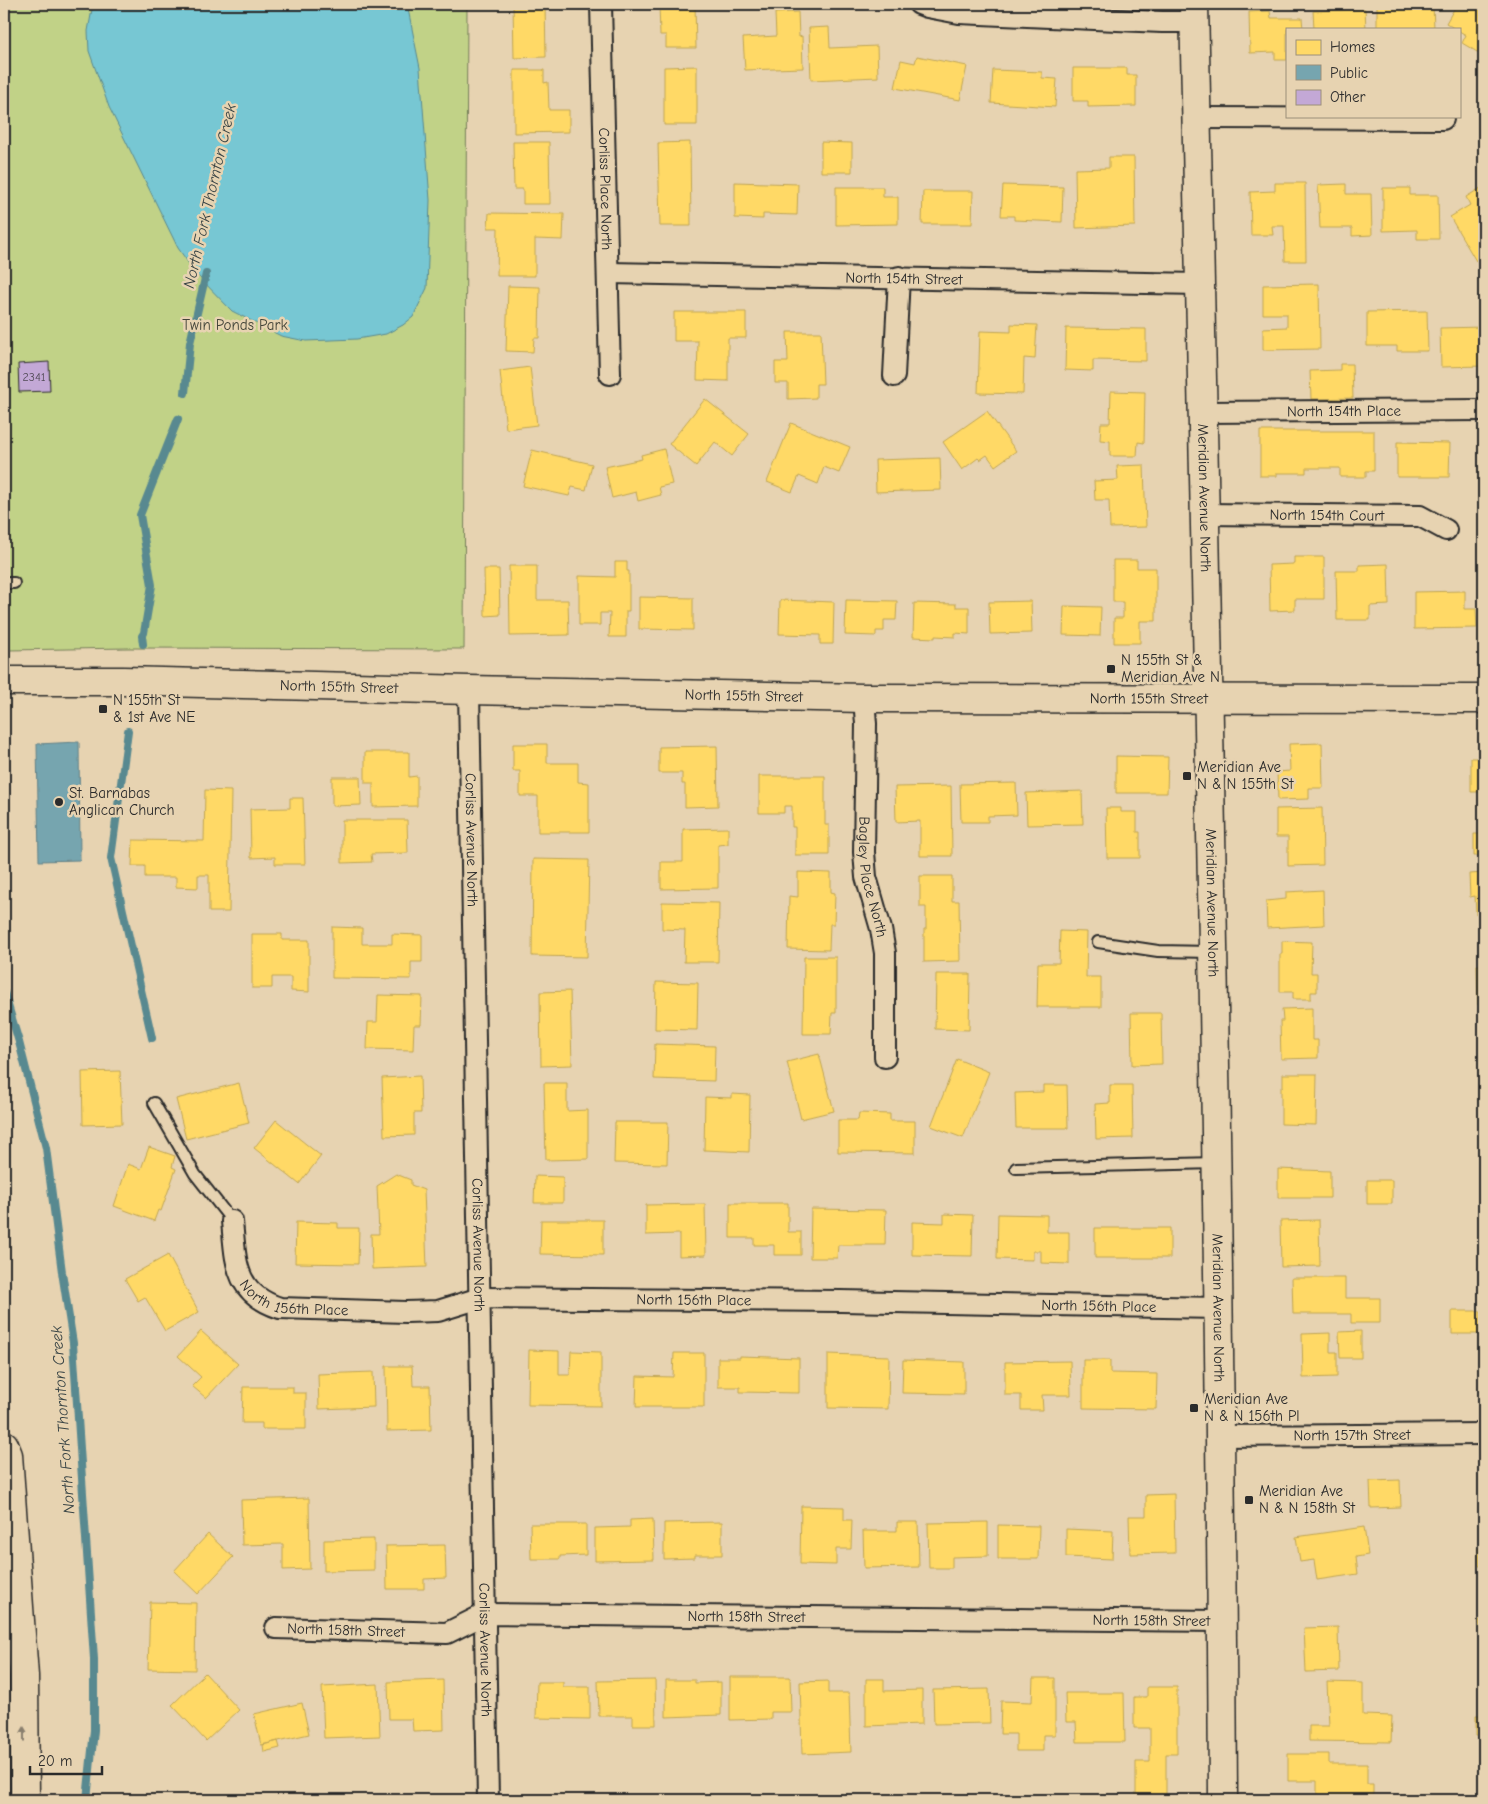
<svg xmlns="http://www.w3.org/2000/svg" width="1488" height="1804" viewBox="0 0 1488 1804" font-family="'Comic Neue',sans-serif">
  <style>
    .green { fill: #c1d287; stroke: #767e59 }
    .water { fill: #77c7d3; stroke: #598990 }
    .homes { fill: #ffd966; stroke: #bfa554 }
    .public { fill: #76a5af; stroke: #608087 }
    .lines { fill: none; stroke-linecap: round; stroke-linejoin: round }
    .stream { stroke: #598990; stroke-width: 8 }
    .building { fill: #c3a8d6; stroke: #2b2b2b }
    .lane-casing { stroke: #2b2b2b; stroke-width: 14 }
    .street-casing { stroke: #2b2b2b; stroke-width: 24 }
    .secondary-casing { stroke: #2b2b2b; stroke-width: 31 }
    .highway-casing { stroke: #2b2b2b; stroke-width: 31 }
    .lane { stroke: #e7d3b1; stroke-width: 10 }
    .street { stroke: #e7d3b1; stroke-width: 20 }
    .secondary { stroke: #e7d3b1; stroke-width: 28 }
    .highway { stroke: #e7d3b1; stroke-width: 28 }
    .oneway { fill: #897f6e }
    .poi-dot { fill: #2b2b2b; stroke: #e7d3b1; stroke-width: 2 }
    .labels { text-anchor: middle; dominant-baseline: central; stroke-width: 5; stroke-linejoin: round; paint-order: stroke }
    .number-label { font-size: 12px; fill: #514a56 }
    .street-label { font-size: 15px; fill: #2b2b2b; stroke: #e7d3b1 }
    .park-label { font-size: 15px; fill: #424439; stroke: #e7d3b1 }
    .poi-label { font-size: 15px; fill: #2b2b2b; stroke: #e7d3b1; text-anchor: start }
    .water-label { font-size: 16px; font-style: italic; fill: #364244; stroke: #e7d3b1 }
  </style>
  <rect width="100%" height="100%" fill="#e7d3b1"/>
  <filter id="ink" filterUnits="userSpaceOnUse"><feTurbulence type="fractalNoise" baseFrequency=".02" numOctaves="2"/><feDisplacementMap in="SourceGraphic" scale="10" xChannelSelector="R" yChannelSelector="G"/><feConvolveMatrix kernelMatrix="1 2 1 2 8 2 1 2 1" color-interpolation-filters="sRGB"/></filter>
  <g filter="url(#ink)">
    <path class="green" d="M4 4H467L464 649 128 648 9 650 4 646Z"/>
    <path class="water" d="M93 4H407L420 68 430 200 427 288 413 317 403 325 386 334 357 339 306 341 281 336 232 311 197 275 178 248 109 107 89 51 88 31Z"/>
    <path class="homes" d="M513 4H545L546 57 514 58Z
      M659 4H695L696 48H666V35H660Z
      M1377 4H1433L1434 29H1377Z
      M1457 4H1484V56L1462 43 1466 35 1459 31V29H1455L1446 23Z
      M1365 9 1366 29H1314L1313 11Z
      M1270 11 1271 18H1302L1303 29H1287V60H1275V52L1250 53 1249 12Z
      M798 12 799 37 802 36 803 68 745 70 743 38 776 36 775 13Z
      M829 27 830 48 877 46 878 77 811 80 809 28Z
      M917 56 967 66 960 100 895 88 901 60 915 63Z
      M697 66V125H664V67Z
      M1073 68H1127V75H1136V106L1088 107V101H1073Z
      M514 70H544V83L548 82 549 110H569V132L514 133Z
      M993 70 1042 72V78L1057 79 1055 107 991 103Z
      M513 142H549L550 204H523V189H514Z
      M690 142 691 226H660L658 143Z
      M821 142 852 143V172H821Z
      M1109 157H1134L1135 226 1076 228 1075 169 1109 168Z
      M735 182 798 184 797 215 763 214V219L735 218Z
      M1275 183H1305L1306 261H1285L1284 226H1272L1273 235H1251L1250 192 1275 191Z
      M1346 184V194H1371L1372 235 1352 236V228H1320L1318 185Z
      M1003 185 1063 187 1062 222 1014 220V216H1001Z
      M1484 186V256L1476 261 1450 217 1470 205 1466 197Z
      M836 187H883V197H898V224L836 225Z
      M1383 188H1410V195H1438L1439 239H1417V230L1383 231Z
      M923 191H973L972 224H922Z
      M489 213 564 214 563 240 535 239V276H497L498 228H488Z
      M1319 284 1320 349 1263 350V328L1287 327V314H1263V285Z
      M508 286 540 287 539 338H534L533 352 506 351Z
      M1427 311 1428 351H1397V346H1367V312Z
      M674 312H746V338H728V381L697 380 698 341H674Z
      M1011 324 1037 325 1035 359 1024 358 1023 394 978 393 980 331 1011 332Z
      M1484 327V366L1441 367 1440 328Z
      M1066 328 1146 329V361L1093 360V371L1065 370Z
      M787 332H821L823 384H816V398L788 399V383H775V362H788Z
      M1340 364H1352L1353 398 1311 399 1310 371 1340 370Z
      M530 367 537 425 506 429 500 371Z
      M1111 391 1145 392 1144 443 1138 442 1137 456H1110V441L1100 440 1101 423H1110Z
      M705 399 749 434 732 456 715 442 696 466 669 444Z
      M987 411 1016 451 995 466 987 455 980 460 978 458 962 470 943 442Z
      M791 423 850 447 839 473 824 467 818 484 799 476 792 492 767 482Z
      M1260 431H1374V471H1366V477H1340V468H1306V473H1277V476H1260Z
      M1397 442 1450 443 1449 477H1397Z
      M664 449 672 484 659 487 661 495 638 501 636 492 612 498 605 467 642 459 641 455Z
      M532 450 592 464 586 490 572 487 569 496 523 486Z
      M940 458 941 490 876 492 875 460Z
      M1144 465 1146 527 1110 528 1109 500H1095L1094 481 1118 480 1117 466Z
      M1294 557H1324V599H1295V610L1270 611 1269 565 1294 564Z
      M1113 560H1137V568H1156V621H1140V643H1114V618H1123V602H1113Z
      M615 562H627V571H629V611H626V637H609L610 613H600V625H579V576L615 577Z
      M1388 564 1389 605 1370 606V620H1337L1336 571H1359V565Z
      M509 566H537V600H568L569 635 510 636Z
      M484 569H499L500 615 485 616Z
      M1465 591V609H1476L1477 628 1414 629V592Z
      M639 597 693 598V630L639 629Z
      M780 600 834 602 833 644H820V635L779 634Z
      M846 600 897 601 896 620H884V631H876V636L845 635Z
      M1031 601 1032 633 990 634 989 602Z
      M914 603 956 604V607H969V634L955 633V637L935 636V638L913 637Z
      M1064 606 1101 607 1100 636 1063 635Z
      M1322 743 1323 788H1309V799L1278 800 1277 772 1290 771 1289 744Z
      M513 744H547V763H578V782L589 783V832H538V796H520V771H513Z
      M717 746 718 806 685 807V784H682V773H659V747Z
      M365 752H409V777L417 776V806L373 807V783H365Z
      M1116 756 1168 757 1167 793H1116Z
      M1471 758H1484V792H1471Z
      M759 776H825V825H829V855H795V827H792V806H784V813H759Z
      M332 777H360L361 805 332 806Z
      M1016 783 1017 815 988 816V822H961L960 784Z
      M951 786 952 856H920V821L896 822 895 787Z
      M205 790 231 791 229 912H209V875H198V888L176 887V877H145V866H132L133 840 204 841Z
      M1082 791 1083 824 1027 825 1026 793Z
      M290 798H303L305 864H275V857L251 858 250 809 290 808Z
      M1106 808H1121V812H1137V832H1140V858H1107Z
      M1322 808 1323 865 1288 866V837H1276V809Z
      M342 820H407L408 853 371 854 372 862 342 863Z
      M728 828V844L718 845V888L661 889V862H683V829Z
      M1474 834H1484V856H1474Z
      M533 859 589 860 587 957 532 956Z
      M798 872 831 873V892L835 893 834 924H830L829 950 788 949 789 896 798 897Z
      M1484 873V913L1476 914 1475 896 1470 897 1469 874Z
      M920 876H952V901H959L960 961 924 962V929H926V907H920Z
      M1323 890 1324 925 1267 928 1266 901 1286 899V892Z
      M662 902 719 903 718 962H684L685 930 662 929Z
      M332 927 362 928V944H392V934L422 935V962H411V979L332 978Z
      M1060 931 1087 932 1086 977H1101V1007H1037L1038 963H1059Z
      M252 934H282V940H309V992L291 991V977H272V988H252Z
      M1282 941 1312 942 1311 973H1317V992H1311V999H1293V992H1280V954H1282Z
      M804 957H836V1013H832L831 1034H803Z
      M1477 965H1484V1005H1478Z
      M936 974H970L969 1030 935 1029Z
      M656 982 698 983 697 1030 655 1029Z
      M570 991 572 1065 541 1066 540 992Z
      M378 995 422 996 421 1025H414L413 1050 367 1049 368 1022H377Z
      M1312 1008V1040H1318V1058L1281 1059 1280 1021H1283L1282 1009Z
      M1131 1013H1161L1162 1064 1132 1065Z
      M655 1044 715 1046 714 1081 654 1079Z
      M819 1054 834 1111 801 1119 787 1062Z
      M957 1059 989 1072 963 1138 931 1126Z
      M120 1071 122 1124 83 1125 82 1072Z
      M1283 1074H1317L1316 1125 1281 1124V1087H1283Z
      M420 1076 421 1113H414V1135L384 1136 382 1078Z
      M239 1083 249 1123 186 1139 176 1099Z
      M544 1083H567V1111L588 1110V1159L546 1160Z
      M1043 1085H1067L1068 1128H1016L1015 1093 1043 1092Z
      M1110 1085H1132L1133 1138 1096 1139 1095 1104 1110 1103Z
      M732 1094 750 1095 749 1152 704 1150 705 1097 732 1098Z
      M859 1113 890 1114V1121H915V1153L838 1152V1120H858Z
      M276 1120 321 1156 299 1184 254 1148Z
      M615 1122H668L667 1164 614 1163Z
      M149 1147 175 1156 172 1167 176 1169 161 1211 158 1210 154 1221 114 1206 128 1164 141 1169Z
      M1278 1169 1330 1171V1198H1278Z
      M396 1174 411 1180V1185L424 1190 427 1267 372 1269 371 1234H379L377 1186Z
      M535 1176 563 1177V1203H534Z
      M1367 1180H1392V1204H1367Z
      M730 1203H788V1232H801V1255H774V1245H754V1238H730Z
      M705 1204 706 1255 679 1256V1234L646 1235V1205Z
      M811 1209 886 1210 885 1245H838L837 1258H810Z
      M944 1214 973 1215 972 1256 912 1255V1222L944 1223Z
      M998 1214 1047 1215V1232H1069V1264L1041 1263V1251H1033V1260L997 1259Z
      M541 1220H603V1255L540 1254Z
      M1319 1220 1320 1266 1281 1267 1280 1221Z
      M296 1222 338 1223V1228H359L358 1264 295 1263Z
      M1095 1228H1170V1258H1095Z
      M168 1255 199 1312 165 1331 145 1297 138 1301 125 1279Z
      M1292 1278H1345V1298H1380V1323H1351V1314H1293Z
      M1452 1311H1481V1334H1452Z
      M201 1331 238 1364 206 1398 192 1386 201 1377 178 1356Z
      M1361 1331V1358H1340L1339 1332Z
      M1330 1333V1352H1337V1377L1303 1378 1302 1334Z
      M529 1350 559 1351V1375H570L571 1351 601 1352V1406L528 1405Z
      M674 1353H704V1407H636L637 1376 673 1377Z
      M828 1354 889 1356 888 1409 828 1408Z
      M740 1356 799 1358V1393L740 1392V1387H718V1358H740Z
      M903 1360 964 1362V1394L902 1393Z
      M1083 1360H1110V1373L1157 1374 1156 1409 1083 1408Z
      M1070 1361 1071 1395H1042L1043 1410H1021V1395H1005V1362Z
      M386 1366H412L413 1386H430L431 1430 387 1431Z
      M373 1372 374 1407 319 1409 318 1374Z
      M243 1387H293V1393H306V1429H262V1423H242Z
      M1400 1480 1401 1507 1371 1508 1370 1481Z
      M1174 1494 1175 1553 1130 1554 1129 1516H1146V1495Z
      M309 1498 310 1569 283 1570V1544L242 1545 241 1500Z
      M801 1506 844 1507V1520H852L851 1549H836V1565L800 1564Z
      M653 1519 654 1560 595 1561V1528L630 1527V1520Z
      M722 1522V1555H695V1558L664 1559V1523Z
      M897 1522H918L919 1567 864 1568 863 1531H897Z
      M988 1522V1556L952 1557V1568H929L928 1523Z
      M530 1524H586V1555L560 1556V1559H531Z
      M998 1525 1039 1526 1038 1559H998Z
      M1364 1527 1368 1555 1356 1557 1358 1574 1317 1580 1314 1560 1300 1562 1296 1537Z
      M1066 1529 1113 1531 1112 1559 1066 1557Z
      M208 1534 233 1557 198 1594 174 1571Z
      M374 1539V1570L324 1571V1540Z
      M445 1545 446 1578 424 1579V1589H387L386 1546Z
      M1478 1548H1484V1566H1479Z
      M150 1602 196 1603 195 1670 148 1669Z
      M1479 1620H1484V1641H1480Z
      M1338 1627 1339 1671 1306 1672 1304 1628Z
      M205 1673 239 1710 206 1741 172 1705Z
      M730 1677H790L791 1712H771V1719L730 1720Z
      M1033 1678H1055V1735H1043V1751H1016V1734H1000L1001 1701 1032 1702Z
      M866 1679H884V1691L922 1690V1724L866 1726Z
      M443 1680 444 1730 413 1731 412 1719H389L388 1682Z
      M655 1680 656 1725H633V1716H599L598 1681Z
      M666 1680H695V1683L721 1682V1715L666 1717Z
      M828 1681V1693H849L851 1752 802 1754 800 1682Z
      M537 1682H563V1687H590V1719L536 1718Z
      M1327 1682 1363 1683V1715L1392 1716 1391 1742 1309 1741V1726H1329Z
      M378 1684 380 1736 324 1738 322 1687Z
      M1147 1687H1177V1754H1166V1800H1136V1762H1150V1728H1134V1697H1147Z
      M989 1689 990 1723 934 1724 933 1690Z
      M1065 1693H1124L1125 1742H1077L1076 1722H1066Z
      M302 1703 309 1734 261 1745 254 1714Z
      M1476 1715H1484V1736H1476Z
      M278 1741 280 1748 264 1752 263 1745Z
      M1288 1754H1329V1764H1367V1784H1373V1800H1317V1781H1288Z"/>
    <path class="public" d="M79 742 80 860 39 861 37 744Z"/>
    <g class="lines">
      <path class="stream" d="M185 393 190 343 206 274
        M143 644 142 636 144 633 152 585 140 515 178 419
        M128 731 111 858 152 1038
        M4 992 19 1042 46 1148 62 1272 73 1343 94 1659V1730L87 1800"/>
    </g>
    <path class="building" d="M49 362 50 391 19 392 18 364Z"/>
    <g class="lines">
      <defs>
        <path id="lane" d="M4 583H14
          M1098 942 1158 951 1212 952
          M154 1103 195 1174 232 1221
          M1016 1168 1216 1163"/>
        <g id="street">
          <path id="s1" d="M601 4 610 374"/>
          <path d="M919 4 927 7 959 13 1162 22H1195"/>
          <path d="M1197 118 1443 119"/>
          <path id="s2" d="M608 273 1200 284"/>
          <path d="M894 376 899 277"/>
          <path id="s3" d="M1203 412 1484 410"/>
          <path id="s4" d="M1205 514 1420 516 1446 530"/>
          <path id="s5" d="M469 690 488 1800"/>
          <path id="s6" d="M864 698 866 724 864 852 866 877 881 929 885 953V1057"/>
          <path id="s7" d="M232 1221C236 1262 234 1293 280 1308L406 1312 438 1311 480 1298 841 1301 1219 1308"/>
          <path id="s8" d="M1220 1436 1484 1434"/>
          <path id="s9" d="M276 1628 447 1633 485 1614 1222 1621"/>
        </g>
        <g id="secondary">
          <path id="s10" d="M1194 4C1207 603 1220 1201 1223 1800"/>
          <path id="s11" d="M4 681H123L469 690 864 698 1484 699"/>
        </g>
        <path id="highway" d="M4 1445 8 1455 24 1676 25 1800"/>
      </defs>
      <use href="#lane" class="lane-casing"/>
      <use href="#street" class="street-casing"/>
      <use href="#secondary" class="secondary-casing"/>
      <use href="#highway" class="highway-casing"/>
      <use href="#lane" class="lane"/>
      <use href="#street" class="street"/>
      <use href="#secondary" class="secondary"/>
      <use href="#highway" class="highway"/>
    </g>
    <defs><path id="oneway-solid" d="M-6-.8H1V-3.2L6.5 0L1 3.2V.8H-6Z" transform="scale(1.25)"/></defs>
    <use class="oneway" href="#oneway-solid" transform="translate(24 1734) rotate(-90)"/>
  </g>
  <g class="poi-dot">
    <rect x="1106" y="664" width="10" height="10" rx="2.5"/>
    <rect x="98" y="704" width="10" height="10" rx="2.5"/>
    <rect x="1182" y="771" width="10" height="10" rx="2.5"/>
    <circle cx="59" cy="802" r="5"/>
    <rect x="1189" y="1403" width="10" height="10" rx="2.5"/>
    <rect x="1244" y="1495" width="10" height="10" rx="2.5"/>
  </g>
  <g class="labels">
    <g class="number-label">
      <text x="34" y="377">2341</text>
    </g>
    <g class="street-label">
      <text stroke="none"><textPath href="#s1" startOffset="185">Corliss Place North</textPath></text>
      <text stroke="none"><textPath href="#s2" startOffset="296">North 154th Street</textPath></text>
      <text stroke="none"><textPath href="#s3" startOffset="141">North 154th Place</textPath></text>
      <text stroke="none"><textPath href="#s10" startOffset="494">Meridian Avenue North</textPath></text>
      <text stroke="none"><textPath href="#s4" startOffset="122">North 154th Court</textPath></text>
      <text stroke="none"><textPath href="#s11" startOffset="335">North 155th Street</textPath></text>
      <text stroke="none"><textPath href="#s11" startOffset="740">North 155th Street</textPath></text>
      <text stroke="none"><textPath href="#s11" startOffset="1145">North 155th Street</textPath></text>
      <text stroke="none"><textPath href="#s5" startOffset="150">Corliss Avenue North</textPath></text>
      <text stroke="none"><textPath href="#s6" startOffset="180">Bagley Place North</textPath></text>
      <text stroke="none"><textPath href="#s10" startOffset="899">Meridian Avenue North</textPath></text>
      <text stroke="none"><textPath href="#s5" startOffset="555">Corliss Avenue North</textPath></text>
      <text stroke="none"><textPath href="#s7" startOffset="119">North 156th Place</textPath></text>
      <text stroke="none"><textPath href="#s7" startOffset="524">North 156th Place</textPath></text>
      <text stroke="none"><textPath href="#s7" startOffset="929">North 156th Place</textPath></text>
      <text stroke="none"><textPath href="#s10" startOffset="1304">Meridian Avenue North</textPath></text>
      <text stroke="none"><textPath href="#s8" startOffset="132">North 157th Street</textPath></text>
      <text stroke="none"><textPath href="#s9" startOffset="475">North 158th Street</textPath></text>
      <text stroke="none"><textPath href="#s9" startOffset="880">North 158th Street</textPath></text>
      <text stroke="none"><textPath href="#s9" startOffset="70">North 158th Street</textPath></text>
      <text stroke="none"><textPath href="#s5" startOffset="960">Corliss Avenue North</textPath></text>
    </g>
    <g class="park-label">
      <text x="235" y="325">Twin Ponds Park</text>
    </g>
    <g class="poi-label">
      <text x="1121" y="660">N 155th St &amp;<tspan x="1121" dy="17">Meridian Ave N</tspan></text>
      <text x="113" y="700">N 155th St<tspan x="113" dy="17">&amp; 1st Ave NE</tspan></text>
      <text x="1197" y="767">Meridian Ave<tspan x="1197" dy="17">N &amp; N 155th St</tspan></text>
      <text x="69" y="793">St. Barnabas<tspan x="69" dy="17">Anglican Church</tspan></text>
      <text x="1204" y="1399">Meridian Ave<tspan x="1204" dy="17">N &amp; N 156th Pl</tspan></text>
      <text x="1259" y="1491">Meridian Ave<tspan x="1259" dy="17">N &amp; N 158th St</tspan></text>
    </g>
    <g class="water-label">
      <text transform="translate(210 196) rotate(-77)">North Fork Thornton Creek</text>
      <text transform="translate(63 1420) rotate(-94)">North Fork Thornton Creek</text>
    </g>
  </g>
  <rect width="1488" height="1804" fill="none" stroke="#e7d3b1" stroke-width="20"/>
  <rect x="10" y="10" width="1468" height="1784" fill="none" stroke="#2b2b2b" stroke-width="2" filter="url(#ink)"/>
  <rect x="1286" y="28" width="175" height="90" fill="#e7d3b1" stroke="#9c907b"/>
  <rect x="1296" y="40" width="25" height="15" fill="#ffd966" stroke="#9c907b"/>
  <text x="1330" y="52" font-size="15" fill="#2b2b2b">Homes</text>
  <rect x="1296" y="65" width="25" height="15" fill="#76a5af" stroke="#9c907b"/>
  <text x="1330" y="78" font-size="15" fill="#2b2b2b">Public</text>
  <rect x="1296" y="90" width="25" height="15" fill="#c3a8d6" stroke="#9c907b"/>
  <text x="1330" y="102" font-size="15" fill="#2b2b2b">Other</text>
  <path d="M30 1766v8h72v-8" fill="none" stroke="#2b2b2b" stroke-width="2.5"/>
  <text x="38" y="1766" font-size="15" fill="#2b2b2b" stroke="#e7d3b1" stroke-width="4" paint-order="stroke">20 m</text>
</svg>
